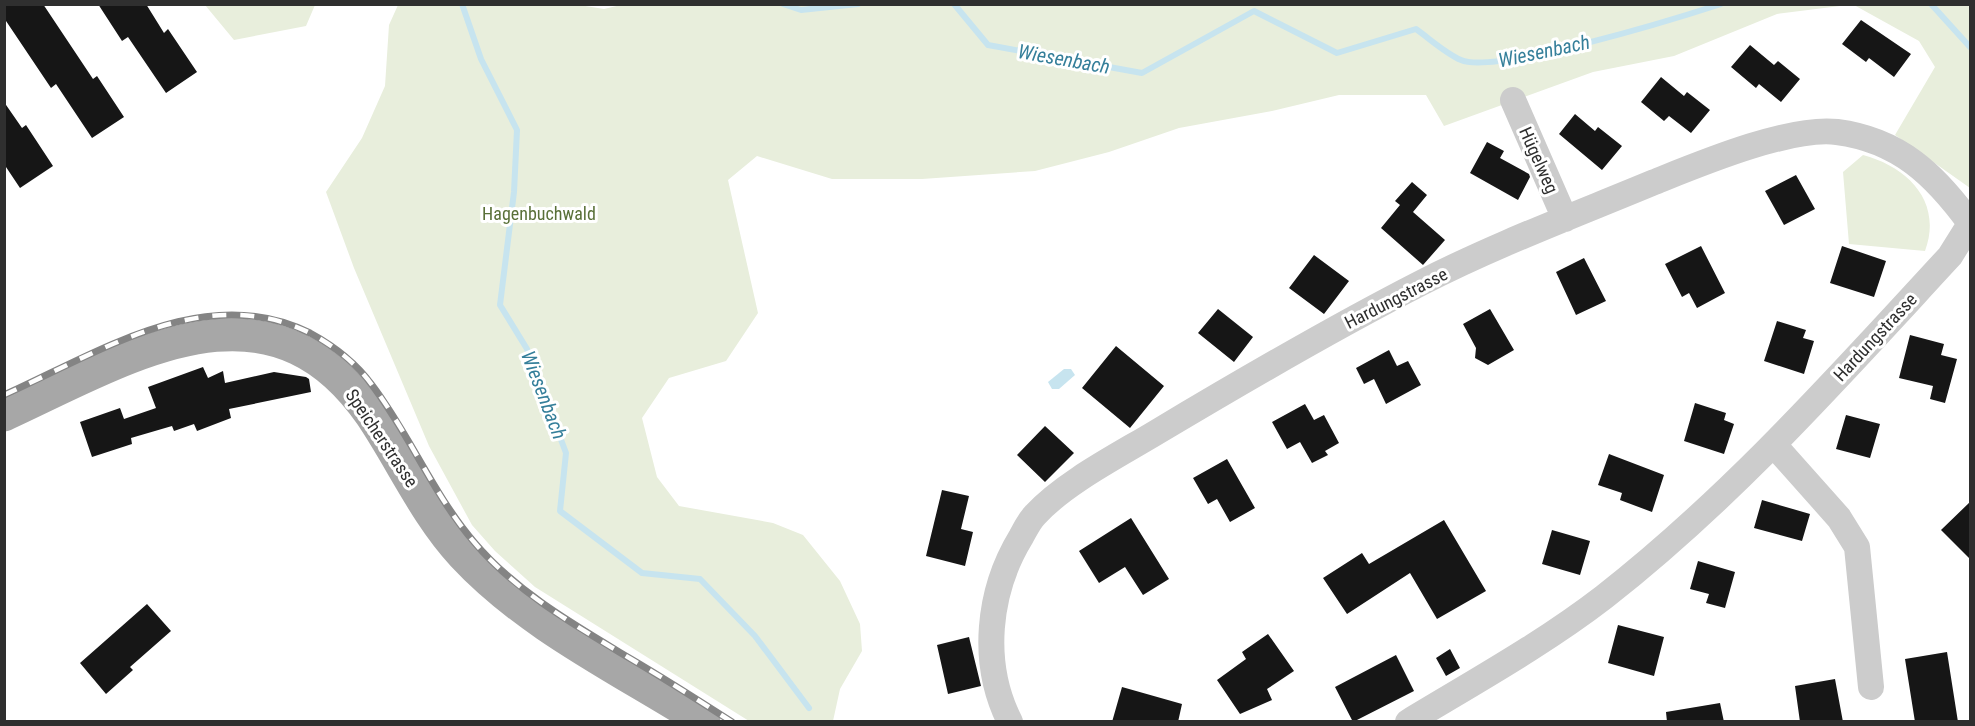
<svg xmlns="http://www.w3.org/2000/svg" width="1975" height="726" viewBox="0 0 1975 726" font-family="'Roboto Condensed',sans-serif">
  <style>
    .green { fill: #e8eedc }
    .water { fill: #c7e4ef }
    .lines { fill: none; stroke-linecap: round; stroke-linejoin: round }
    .stream { stroke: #c7e4ef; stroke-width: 6 }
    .building { fill: #161616 }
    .minor { stroke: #ccc; stroke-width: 26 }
    .major { stroke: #a7a7a7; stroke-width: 33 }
    .rail-casing { stroke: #848484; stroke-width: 7 }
    .rail { stroke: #fff; stroke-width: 4.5; stroke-dasharray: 14; stroke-linecap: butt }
    .labels { text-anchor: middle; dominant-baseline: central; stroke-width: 6; stroke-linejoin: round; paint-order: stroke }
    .street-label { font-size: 18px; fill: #2f2f2f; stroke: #fff }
    .park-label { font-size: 18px; fill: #597038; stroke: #fff }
    .water-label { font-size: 20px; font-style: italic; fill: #357f9a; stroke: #fff }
  </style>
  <rect width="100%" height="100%" fill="#fff"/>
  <path class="green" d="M573 4 604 9 625 4 1848 5 1777 14 1674 56 1593 72 1444 126 1426 95H1339L1272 111 1179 128 1109 152 1035 171 922 179H832L757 156 728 180 758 313 726 361 669 378 642 418 657 477 679 506 773 523 803 535 840 581 860 624 862 651 840 689 833 721H749L535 587 495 551 472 525 429 446 354 268 326 192 362 138 385 86 389 25 398 5Z
    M205 5H315L306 26 234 40Z
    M1854 5H1970V188L1895 135 1935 67 1919 41Z
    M1863 155C1908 167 1943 202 1925 251L1849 244 1843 172Z"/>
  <path class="water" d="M1064 369H1071L1075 375 1059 389H1052L1048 382Z"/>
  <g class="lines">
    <path class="stream" d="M462 4 481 59 517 130 514 192 500 305 527 349 566 453 560 511 642 573 700 579 755 636 809 708
      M783 4 801 10 858 4
      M954 4 988 45 1142 73 1254 11 1337 53 1416 29C1430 39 1445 53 1461 60 1494 75 1678 18 1721 4
      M1931 4 1970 47"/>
  </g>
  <path class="building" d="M4 4H43L93 79 97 76 124 117 92 138 56 84 51 88 4 18Z
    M98 4H146L164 33 168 29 197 72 166 93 128 37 122 41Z
    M1861 20 1911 54 1894 77 1869 58 1866 62 1842 44Z
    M1750 45 1774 65 1778 61 1800 79 1781 102 1759 84 1756 88 1731 67Z
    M1661 77 1684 96 1687 92 1710 110 1691 133 1669 116 1664 121 1641 102Z
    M4 102 22 128 26 125 53 166 20 188 4 164Z
    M1575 114 1595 131 1598 127 1622 146 1602 170 1559 134Z
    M1487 142 1504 151 1500 158 1529 174 1530 177 1518 200 1470 173Z
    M1796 175 1815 209 1784 225 1765 191Z
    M1412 182 1427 195 1413 212 1445 240 1423 265 1381 228 1400 205 1395 201Z
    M1701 246 1725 293 1697 308 1689 293 1682 297 1665 264Z
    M1842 246 1886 261 1874 297 1830 283Z
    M1314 255 1349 281 1324 314 1289 288Z
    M1584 258 1606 301 1576 315 1556 272Z
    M1218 309 1253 337 1234 362 1198 333Z
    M1490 309 1514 350 1488 365 1475 358 1476 348 1463 324Z
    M1777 321 1806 330 1803 338 1814 341 1804 374 1764 361Z
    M1910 335 1944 344 1941 355 1957 359 1945 403 1930 399 1933 386 1899 378Z
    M1116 346 1164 386 1130 428 1082 388Z
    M1389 350 1397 366 1408 361 1421 385 1386 404 1374 379 1364 384 1356 368Z
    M203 367 208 378 223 371 225 383 274 372 306 377 309 379 311 392 229 409 231 418 197 431 194 424 174 431 172 426 131 438 132 444 92 457 80 422 120 408 124 419 156 408 148 387Z
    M1695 403 1726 413 1724 420 1734 424 1724 454 1684 441Z
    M1305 404 1314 420 1324 415 1339 443 1325 451 1328 455 1312 463 1300 442 1287 449 1272 422Z
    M1846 415 1880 424 1870 458 1836 449Z
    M1045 426 1074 453 1045 482 1017 455Z
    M1609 454 1664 475 1652 512 1620 500 1622 493 1598 485Z
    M1227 459 1255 508 1230 522 1217 499 1208 504 1193 478Z
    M942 490 969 496 961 529 973 532 965 566 926 556Z
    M1762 500 1810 514 1802 541 1754 528Z
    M1971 501V560L1941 530Z
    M1131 518 1169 579 1143 595 1125 567 1099 583 1079 551Z
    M1444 520 1486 591 1437 619 1410 573 1347 614 1323 578 1362 553 1369 564Z
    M1552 530 1590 541 1580 575 1542 564Z
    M1698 561 1735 572 1725 608 1706 603 1709 594 1690 589Z
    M147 604 171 631 130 667 133 670 106 694 80 663Z
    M1618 625 1664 637 1654 676 1608 663Z
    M1268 634 1294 671 1267 689 1272 700 1240 714 1217 680 1246 659 1242 652Z
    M969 637 981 686 948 694 937 645Z
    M1450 649 1460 668 1446 676 1436 658Z
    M1947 652 1958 722H1915L1905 659Z
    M1396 655 1414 691 1353 722 1335 687Z
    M1835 679 1843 722H1800L1795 686Z
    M1122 687 1182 704 1178 722H1112Z
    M1720 703 1724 722H1667L1666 712Z"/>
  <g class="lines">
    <path class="minor" d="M1513 100 1565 219
      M1774 445 1839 518 1857 547 1871 687
      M1010 722C980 663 988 591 1021 537 1025 530 1029 521 1035 515 1064 483 1119 455 1157 432 1244 380 1331 329 1421 283 1495 245 1575 215 1652 183 1697 165 1789 126 1837 132 1899 140 1935 175 1970 223
      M1408 722C1474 682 1543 644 1604 597 1732 497 1840 375 1950 256L1970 224"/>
    <path class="major" d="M4 415C128 358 269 267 371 415 402 461 425 514 463 555 529 626 622 670 704 722"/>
    <defs>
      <path id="rail" d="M4 395C98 353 206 281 310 333 334 346 356 363 372 385 410 435 433 494 474 542 516 592 576 626 631 659 665 679 698 700 732 722"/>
    </defs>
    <use href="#rail" class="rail-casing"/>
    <use href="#rail" class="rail"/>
  </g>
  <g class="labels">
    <g class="street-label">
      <text transform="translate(1539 160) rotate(66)">Hügelweg</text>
      <text transform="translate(1396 298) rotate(-27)">Hardungstrasse</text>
      <text transform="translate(1875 337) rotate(-47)">Hardungstrasse</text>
      <text transform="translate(382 438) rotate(56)">Speicherstrasse</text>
    </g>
    <g class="park-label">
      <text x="539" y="213">Hagenbuchwald</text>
    </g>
    <g class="water-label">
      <text transform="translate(1544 51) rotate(-12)">Wiesenbach</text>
      <text transform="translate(1064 59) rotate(10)">Wiesenbach</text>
      <text transform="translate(544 395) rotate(69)">Wiesenbach</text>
    </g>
  </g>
  <rect width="1975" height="726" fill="none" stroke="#2f2f2f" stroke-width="12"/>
</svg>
